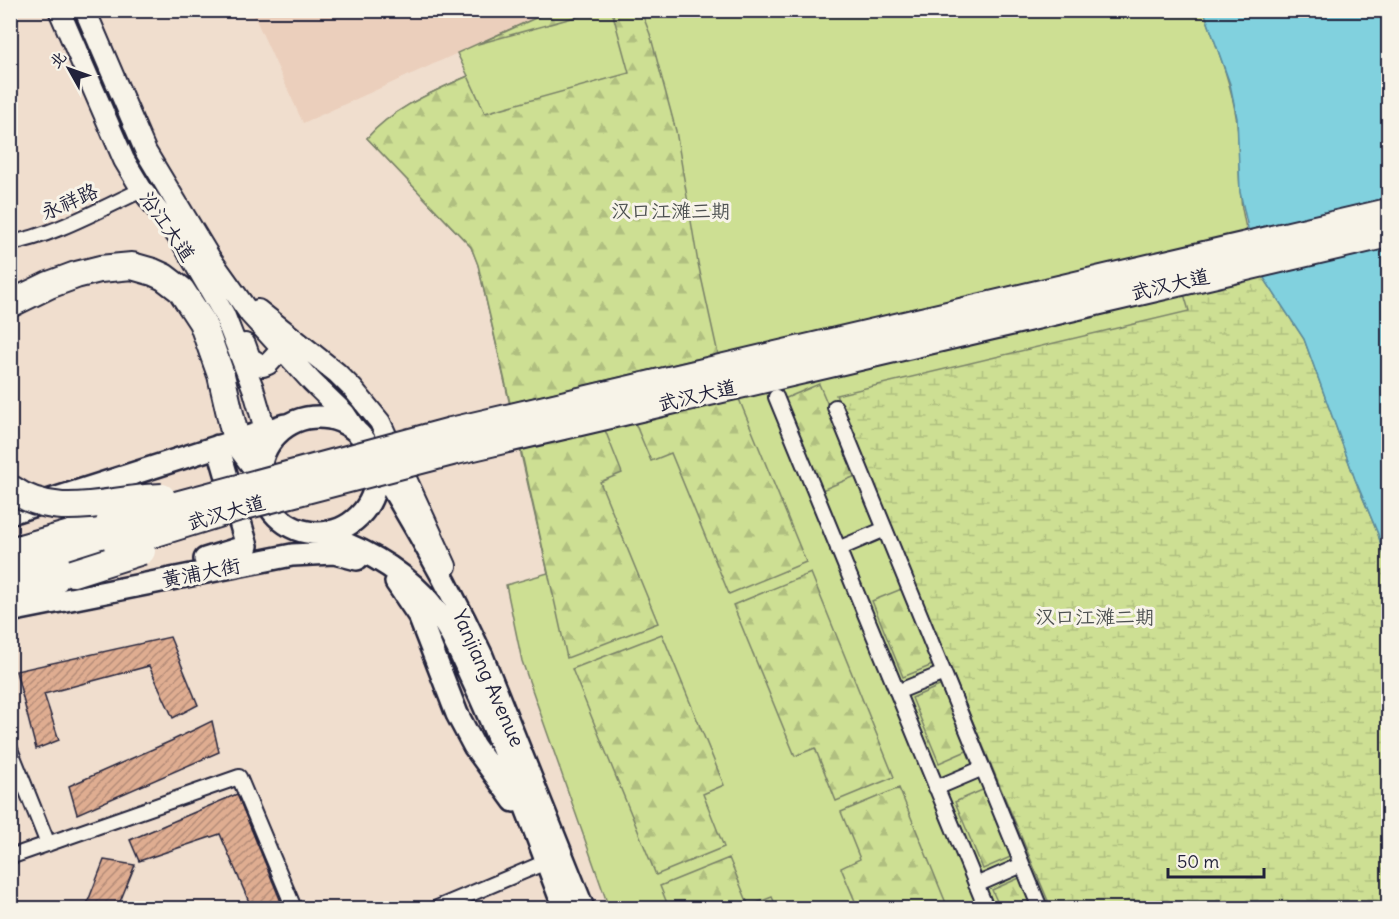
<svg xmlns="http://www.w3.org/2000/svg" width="1399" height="919" viewBox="0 0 1399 919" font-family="Delius,'LXGW WenKai TC',sans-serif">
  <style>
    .built { fill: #ebcfbc }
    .green { fill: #cddf93; stroke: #788067; stroke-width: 1.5 }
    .forest { fill: url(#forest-firs); stroke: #788067; stroke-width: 1.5 }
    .wetland { fill: url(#wetland-marsh); stroke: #788067; stroke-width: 1.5 }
    .water { fill: #81d1de; stroke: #5b8b9d; stroke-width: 1.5 }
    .building { fill: url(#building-hatch); stroke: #22223b; stroke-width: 1.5 }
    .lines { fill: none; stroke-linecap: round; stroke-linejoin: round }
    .street-casing { stroke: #22223b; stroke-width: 18 }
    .secondary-casing { stroke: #22223b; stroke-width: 24 }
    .primary-casing { stroke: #22223b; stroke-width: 26 }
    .highway-casing { stroke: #22223b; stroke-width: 30 }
    .street { stroke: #f7f3e8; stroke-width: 14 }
    .secondary { stroke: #f7f3e8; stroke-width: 20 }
    .primary { stroke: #f7f3e8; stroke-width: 21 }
    .highway { stroke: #f7f3e8; stroke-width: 26 }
    .highway-bridge-casing { stroke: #22223b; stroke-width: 30; stroke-linecap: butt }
    .highway-bridge { stroke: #f7f3e8; stroke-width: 26 }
    .labels { text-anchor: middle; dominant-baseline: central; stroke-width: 6; stroke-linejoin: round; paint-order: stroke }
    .street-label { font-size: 20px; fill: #22223b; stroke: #f7f3e8 }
    .park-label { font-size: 20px; fill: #4d5151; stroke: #f7f3e8 }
  </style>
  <defs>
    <pattern id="forest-firs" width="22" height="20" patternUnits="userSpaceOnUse" patternTransform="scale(1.5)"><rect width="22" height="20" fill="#cddf93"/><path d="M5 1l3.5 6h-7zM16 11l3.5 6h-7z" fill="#b0bf80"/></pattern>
    <pattern id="wetland-marsh" width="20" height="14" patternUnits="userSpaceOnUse" patternTransform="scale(1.5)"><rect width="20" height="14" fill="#cddf93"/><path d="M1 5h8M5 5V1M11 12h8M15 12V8" fill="none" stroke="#b0bf80"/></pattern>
    <pattern id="building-hatch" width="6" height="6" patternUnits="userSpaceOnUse" patternTransform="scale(1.5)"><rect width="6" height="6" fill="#dfad91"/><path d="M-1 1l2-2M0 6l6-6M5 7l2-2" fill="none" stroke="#b48c78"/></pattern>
  </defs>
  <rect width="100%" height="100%" fill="#f0dece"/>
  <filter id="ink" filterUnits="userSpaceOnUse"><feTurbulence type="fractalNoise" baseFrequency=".0167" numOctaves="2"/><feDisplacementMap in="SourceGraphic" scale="12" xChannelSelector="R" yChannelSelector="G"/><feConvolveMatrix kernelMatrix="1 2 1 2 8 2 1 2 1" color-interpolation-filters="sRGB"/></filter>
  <g filter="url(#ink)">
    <path class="built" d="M252 11H551L303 123Z"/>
    <path class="green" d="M551 11H1204C1216 45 1230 79 1236 116 1240 139 1238 165 1240 189 1242 228 1257 267 1278 300L1378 534 1388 569V908H609L522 661 506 585 548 573 478 264 471 247 367 138C393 108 433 92 468 76L457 53Z"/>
    <path class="forest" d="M551 11H597L478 44Z
      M612 11H641L650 34 676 131 698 263 718 354 510 403 478 265 471 247 367 138C393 108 433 92 468 76L485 113 629 73Z
      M819 384 858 475 822 490 784 399Z
      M739 399 806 562 729 594 671 453 651 461 635 423Z
      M605 430 622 473 600 482 658 623 567 658 521 450Z
      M811 573 894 777 836 801 815 748 795 756 733 605Z
      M904 588 935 664 903 677 872 601Z
      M662 634 724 785 703 794 724 847 656 875 572 669Z
      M944 684 971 749 939 763 912 698Z
      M899 788 948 908H858L841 868 860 859 841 812Z
      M987 788 1015 855 983 869 955 802Z
      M729 858 749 906 772 897 777 908H669L660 886Z
      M1024 876 1037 908H1000L992 890Z"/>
    <path class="wetland" d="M1262 275 1304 339 1355 479 1378 534 1388 569V908H1051L836 395 1189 311 1184 294Z"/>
    <path class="water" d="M1204 11H1388V569L1378 534 1355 479 1304 339 1262 275 1253 251 1240 192 1237 118 1230 84Z"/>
    <path class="building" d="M170 637 198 705 173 718 149 666 44 694 59 740 36 749 16 671Z
      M212 721 219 752 77 814 69 786 171 741Z
      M237 794 284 909H252L220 834 139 861 130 840Z
      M104 860 135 865 117 909H85Z"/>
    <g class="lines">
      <defs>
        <path id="street" d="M10 243C53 236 102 208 142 190
          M776 397 986 908
          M835 407 1040 908
          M838 549 885 529
          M897 692 944 673
          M10 749 48 844
          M936 788 983 768
          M10 857 239 777 294 908
          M976 885 1022 865
          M437 908 546 862"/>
        <path id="secondary" d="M59 10 124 160 142 190 182 242 224 314 253 388 269 443
          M85 10 146 152 210 258 250 314 312 382 345 414 357 432
          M258 310 337 373 353 389 380 422 446 566
          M245 344 250 358 263 366 268 364 281 350"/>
        <path id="primary" d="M260 475a58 58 0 1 1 116 0a58 58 0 1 1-116 0Z
          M374 459C413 521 451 589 482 656L583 908
          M10 513 285 425
          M314 533C357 545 394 564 424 596 446 619 459 651 472 679 507 753 535 832 564 908
          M205 559 247 546 218 446
          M396 582 419 616 457 714 474 746 514 801
          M10 611 292 555 334 553 357 559"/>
        <path id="highway" d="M10 304 49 285 76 275 100 269 132 266 153 272 164 277 181 290 202 322 221 375 236 440 260 472
          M451 431 1388 212
          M456 451 1388 234
          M10 551 109 523
          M10 574 117 545
          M10 593 56 579"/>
      </defs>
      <use href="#street" class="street-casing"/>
      <use href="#secondary" class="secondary-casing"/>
      <use href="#primary" class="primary-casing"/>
      <use href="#highway" class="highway-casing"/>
      <use href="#street" class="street"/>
      <use href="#secondary" class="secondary"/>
      <use href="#primary" class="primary"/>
      <use href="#highway" class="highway"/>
      <defs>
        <path id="highway-bridge" d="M10 488C58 522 109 498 162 497
          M109 523 451 431
          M117 545 237 508 456 451
          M73 573 142 551"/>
      </defs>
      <use href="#highway-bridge" class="highway-bridge-casing"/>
      <use href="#highway-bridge" class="highway-bridge"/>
    </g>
  </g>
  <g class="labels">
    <g class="street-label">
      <text transform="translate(69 201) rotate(-24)">永祥路</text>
      <text transform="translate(168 226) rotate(55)">沿江大道</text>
      <text transform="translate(1170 284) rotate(-13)">武汉大道</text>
      <text transform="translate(697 395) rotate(-13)">武汉大道</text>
      <text transform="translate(226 512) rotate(-16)">武汉大道</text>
      <text transform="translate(201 572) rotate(-11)">黄浦大街</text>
      <text transform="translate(489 678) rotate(66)">Yanjiang Avenue</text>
    </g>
    <g class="park-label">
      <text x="671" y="210">汉口江滩三期</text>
      <text x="1095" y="616">汉口江滩二期</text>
    </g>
  </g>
  <rect width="1399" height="919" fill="none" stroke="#f7f3e8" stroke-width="36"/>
  <rect x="18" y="18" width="1363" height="883" fill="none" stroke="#22223b" stroke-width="2" filter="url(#ink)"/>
  <g transform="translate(69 69) rotate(310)" stroke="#f7f3e8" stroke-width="4.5" paint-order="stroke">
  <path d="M0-4.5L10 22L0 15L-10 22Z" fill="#22223b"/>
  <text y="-9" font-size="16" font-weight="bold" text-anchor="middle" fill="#22223b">北</text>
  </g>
  <path d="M1168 868v9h96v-9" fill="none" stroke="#22223b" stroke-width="3"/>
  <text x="1177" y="868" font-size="18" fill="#22223b" stroke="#f7f3e8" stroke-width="4.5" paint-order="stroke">50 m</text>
</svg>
